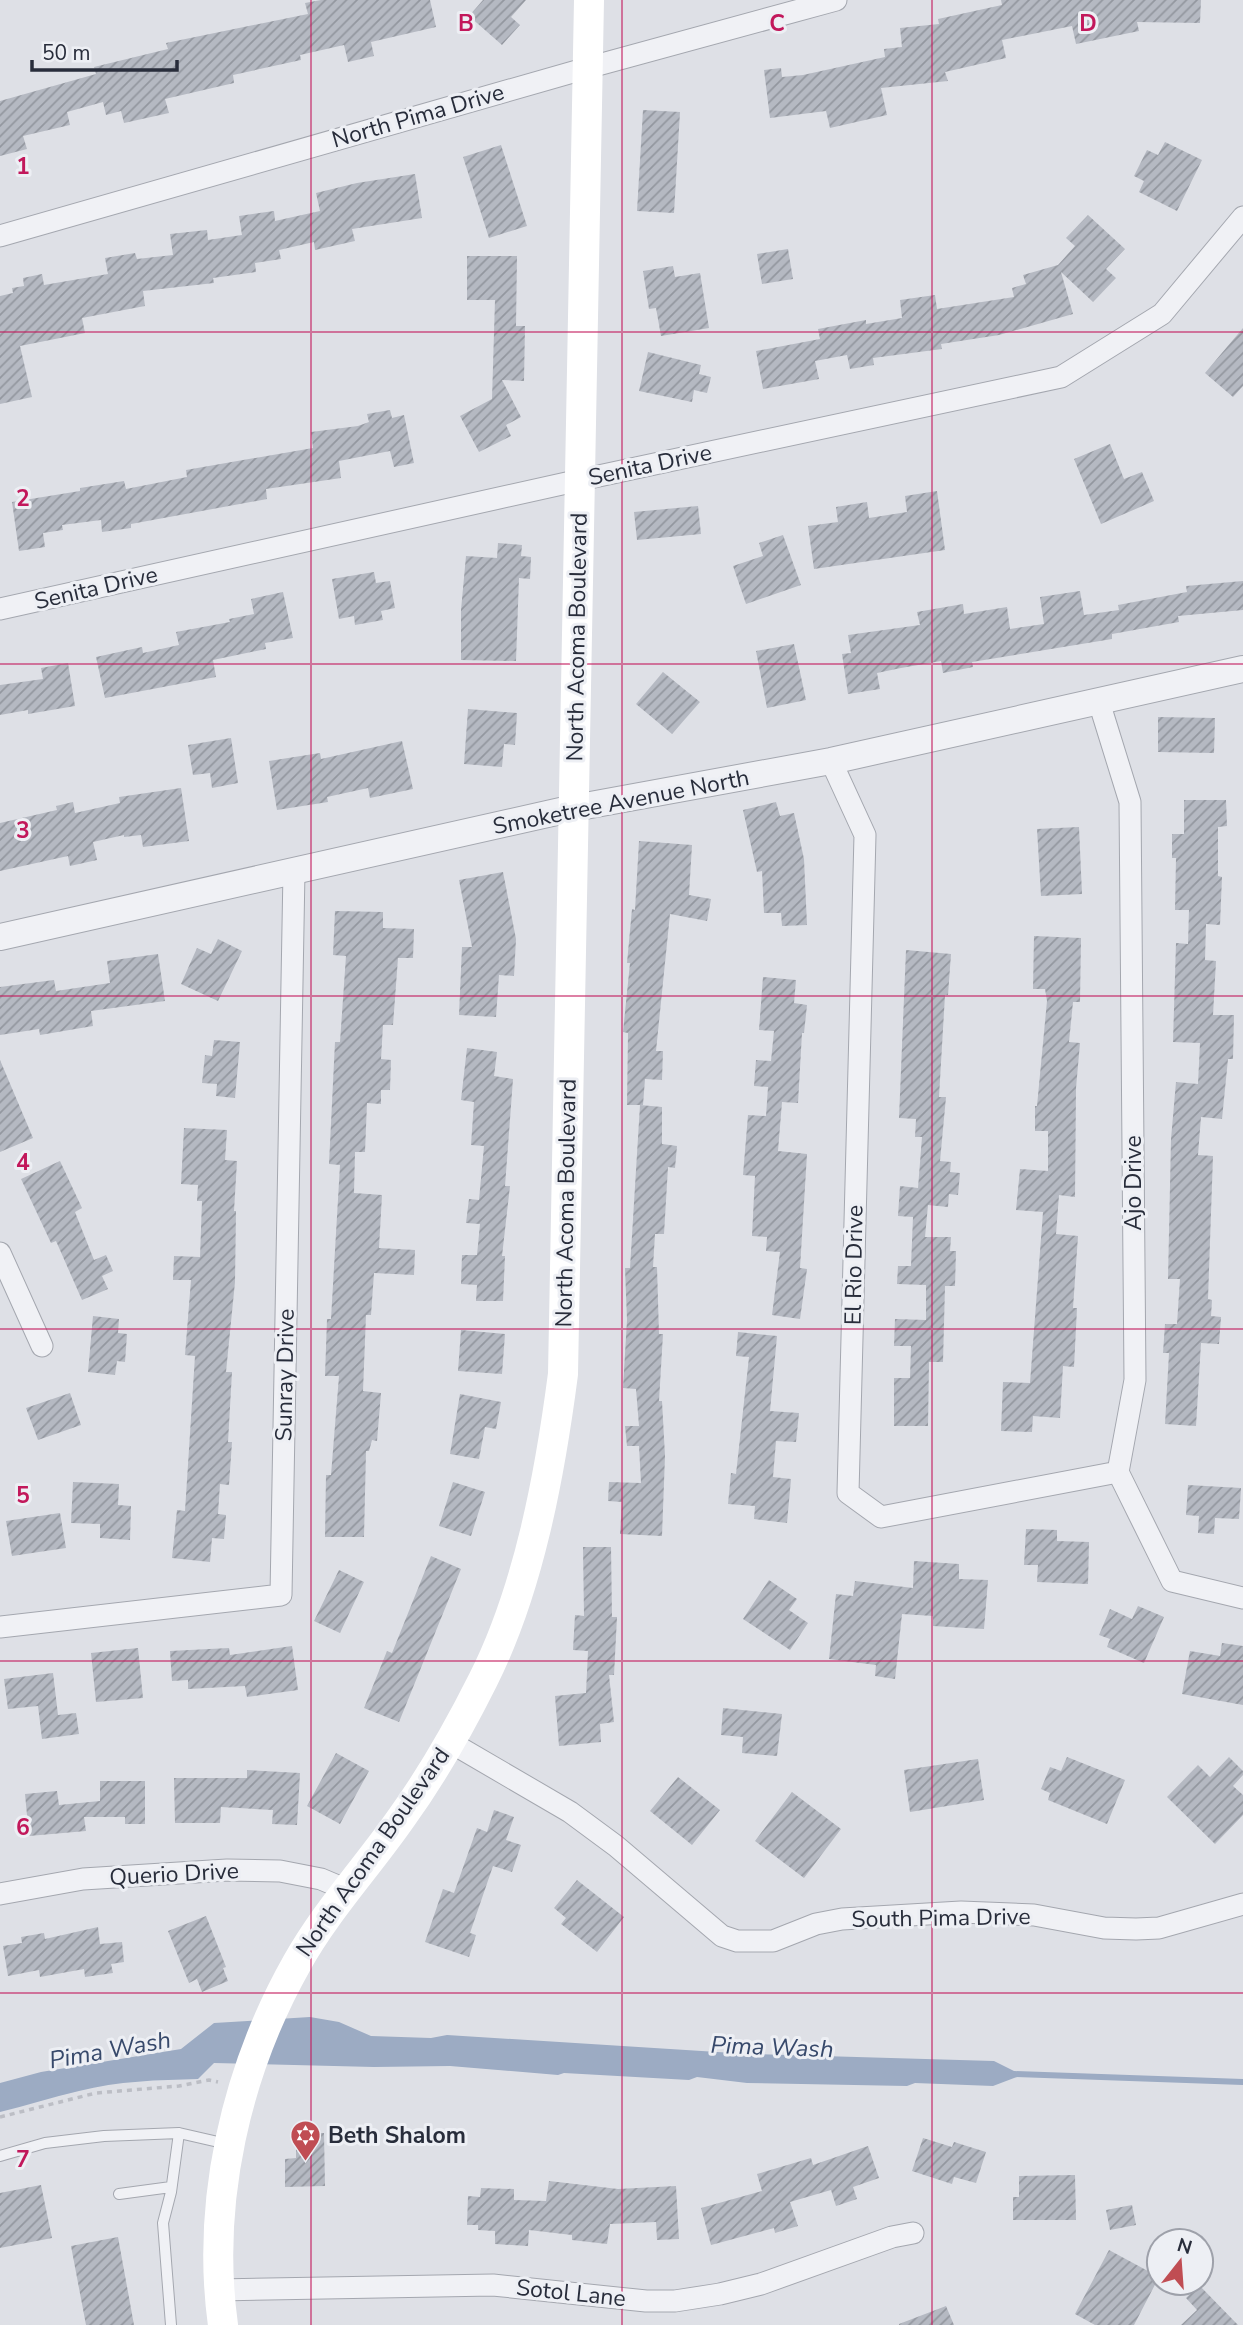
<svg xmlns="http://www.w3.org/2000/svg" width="1243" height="2325" viewBox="0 0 1243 2325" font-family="'Nunito Sans',sans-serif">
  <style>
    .water { fill: #9cabc3 }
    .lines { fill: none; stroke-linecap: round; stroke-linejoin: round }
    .stream { stroke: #9cabc3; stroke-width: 6 }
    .building { fill: url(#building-hatch) }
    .service-casing { stroke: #a4a7af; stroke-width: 12 }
    .minor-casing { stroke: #a4a7af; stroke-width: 23 }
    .tertiary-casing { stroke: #a4a7af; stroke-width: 28 }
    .path { stroke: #bcbec5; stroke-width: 3.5; stroke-dasharray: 5 5; stroke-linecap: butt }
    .service { stroke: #f0f1f5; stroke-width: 10 }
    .minor { stroke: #f0f1f5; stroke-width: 21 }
    .tertiary { stroke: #f0f1f5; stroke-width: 26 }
    .secondary { stroke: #fff; stroke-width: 30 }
    .grid { fill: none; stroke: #c2185b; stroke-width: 2; stroke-opacity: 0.55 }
    .labels { text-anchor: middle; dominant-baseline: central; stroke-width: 6; stroke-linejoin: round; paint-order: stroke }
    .street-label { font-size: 23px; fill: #282d3b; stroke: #edeff4 }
    .poi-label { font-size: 23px; font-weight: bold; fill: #282d3b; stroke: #edeff4; text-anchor: start }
    .water-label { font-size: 24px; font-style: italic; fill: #37496b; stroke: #edeff4 }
    .grid-label { font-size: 23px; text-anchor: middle; font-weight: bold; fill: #c2185b; stroke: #edeff4; stroke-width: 6; stroke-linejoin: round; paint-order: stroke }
  </style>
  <defs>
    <pattern id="building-hatch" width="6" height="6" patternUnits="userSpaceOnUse" patternTransform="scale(1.75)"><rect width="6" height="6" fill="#b5b9c2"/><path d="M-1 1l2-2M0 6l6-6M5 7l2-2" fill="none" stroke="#93979f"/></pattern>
  </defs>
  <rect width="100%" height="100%" fill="#dee0e6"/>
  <path class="water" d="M310 2017 339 2022 371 2036 431 2038 447 2035 749 2054 994 2061 1022 2075 993 2086 915 2083 907 2086 747 2083 697 2077 689 2080 564 2073 558 2075 450 2066 374 2067 214 2063 198 2079C158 2080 118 2081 79 2091 52 2097 26 2106 0 2112V2083L41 2072 181 2049 214 2023Z"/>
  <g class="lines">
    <path class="stream" d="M1014 2074 1243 2082"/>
  </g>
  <path class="building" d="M321 0H430L436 27 371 42 374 56 348 62 344 45 300 55 301 60 233 75 234 83 165 99 169 113 124 123 121 111 106 115 103 102 67 112 70 125 23 136 27 149 0 156V101L96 74 94 67 168 49 166 43 308 14 305 3Z
    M483 0H526L511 17 520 25 502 45 469 16Z
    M1001 0H1201L1200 23 1137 22 1139 31 1076 44 1072 26 1002 40 1006 58 945 72 948 81 881 88 887 115 830 128 826 111 770 118 764 70 781 68 782 77 803 75 885 57 884 49 902 47 900 28 939 24 938 19 1002 5Z
    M643 110 680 112 674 213 637 211Z
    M1165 142 1202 160 1177 211 1139 192 1144 181 1134 176 1147 150 1158 155Z
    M501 145 527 226 489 238 463 157Z
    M415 174 422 218 352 229 355 241 315 250 314 242 279 250 281 259 255 263 256 272 213 278 214 283 143 291 145 306 82 318 85 333 20 346 32 397 0 404V296L13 293 12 288 24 286 23 278 42 274 44 285 108 274 105 258 135 253 137 259 173 255 170 234 207 230 208 240 242 235 239 216 274 211 275 221 320 211 316 193 357 183Z
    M1088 215 1125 249 1106 269 1116 278 1093 302 1061 272 1073 314 999 335 941 344 942 349 873 358 874 365 850 369 847 355 815 361 819 379 763 389 756 351 820 339 818 329 866 320V324L902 318 900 300 935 295 937 309 1014 297 1012 288 1026 284 1023 275 1058 265 1075 246 1066 238Z
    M788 249 793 279 762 284 757 254Z
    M467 256H517L516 326H525L524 381 502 380 521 417 506 425 511 436 479 452 460 416 492 399 495 300H467Z
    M673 266 675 277 700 273 709 328 661 336 656 308 649 309 643 271Z
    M1243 328V386L1233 397 1205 373Z
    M648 352 701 365 699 374 711 377 707 393 694 390 692 402 639 391Z
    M390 410 392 418 404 415 414 463 394 467 390 451 339 461 341 478 266 489 267 499 131 524V528L102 532 101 520 62 525 63 530 43 533 45 547 19 551 12 502 80 491V488L124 481 126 489 187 477 186 470 313 448 311 432 358 426 369 422 367 414Z
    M1110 444 1124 479 1142 472 1154 501 1101 524 1074 459Z
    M937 491 945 550 814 569 808 526 838 522 836 507 867 502 869 518 907 512 905 496Z
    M698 506 701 534 637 540 634 512Z
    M783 535 801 585 746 604 733 566 763 556 759 543Z
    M498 543 522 545 521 556 531 557 530 579 519 578 516 661 461 660V610L466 556 497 558Z
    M374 572 376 583 390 581 395 608 381 611 383 620 355 625 354 616 339 619 332 579Z
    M1243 581V610L1178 616 1179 622 1112 634V639L972 662 973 667 943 673 941 661 901 668 877 673 880 689 848 694 842 654 851 653 848 635 920 625 917 612 963 604 964 614 1007 607 1010 629 1044 624 1040 597 1080 591 1084 615 1119 610 1118 605 1187 592 1186 586Z
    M283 592 293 638 265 643 266 649 213 660 216 677 105 698 96 657 142 647 143 653 179 645 176 632 230 622 229 619 254 614 251 599Z
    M794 644 806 700 767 708 756 651Z
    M68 663 75 706 28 714V710L0 715V685L43 679 41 668Z
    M663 672 700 702 672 734 636 704Z
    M468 709 517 713 515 745 504 744 502 767 464 764Z
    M1158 717 1215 718 1214 753 1158 752Z
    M231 738 238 783 212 788 210 773 193 775 188 745Z
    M402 741 413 789 370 798 368 788 327 797 328 802 277 810 269 761 320 753 321 759Z
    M181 788 189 841 143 847 141 835 124 837V835L93 842 97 860 70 866 68 856 0 871V823L57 810 56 806 73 802 75 813 120 803 119 797Z
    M1184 800H1226L1227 826 1218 827V876L1222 877 1220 925 1206 924 1205 960 1216 961 1213 1015H1234L1233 1059H1228L1222 1119 1201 1117 1198 1155 1213 1156 1208 1299 1212 1300 1211 1316 1221 1317 1219 1344 1201 1343 1196 1426 1165 1424 1169 1353H1163L1165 1324H1177L1180 1279H1168L1171 1139 1176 1082 1198 1084 1200 1043 1173 1042 1176 943 1188 944 1189 910H1175L1176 858H1172V834H1184Z
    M776 802 780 816 794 813 804 859 807 925 782 926 781 913H764L762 871 757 872 743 810Z
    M1079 827 1082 894 1041 896 1037 829Z
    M639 841 692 845 689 895 711 899 707 921 670 914 656 1051H663L662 1080 645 1079 643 1105H627L628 1033 623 1032 630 963H627L632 909 635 910Z
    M503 872 516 939 514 976 499 975 496 1017 459 1015 462 947H472L459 880Z
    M335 911 383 912V928L414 929 413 958H398L393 1025H383L381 1059 391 1060 390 1090H381V1104L367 1103 365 1152H355L354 1193 382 1195 379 1248 415 1250 414 1275 374 1273 371 1315H366L363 1391 381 1393 377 1441 372 1440 369 1451H366L364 1537H325L326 1475H331L339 1376H325L327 1319H331L340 1165 329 1164 335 1042H340L346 956 333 955Z
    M1034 936 1081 938 1080 1002H1073L1069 1042 1080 1043 1076 1088 1075 1197 1059 1195 1056 1234 1078 1236 1073 1308H1077L1074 1367 1063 1366 1060 1418 1033 1416 1032 1432 1001 1431 1003 1382 1030 1383 1043 1212 1016 1210 1020 1169 1048 1171V1131H1035V1106H1037L1047 1001 1045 989H1033Z
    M218 939 242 951 218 1001 181 984 197 948 211 954Z
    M906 950 951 954 948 995H945L939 1097H946L940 1161 951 1162 950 1172 960 1173 958 1195 949 1194 948 1207 928 1205 925 1237H951L950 1251H956L955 1286H945L943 1362H929L928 1426H894V1378H910L911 1346H894L895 1319 926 1320V1285L897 1284 898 1266H911L913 1217 898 1216 900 1186 918 1188 922 1137H915L916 1119 899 1118Z
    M158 954 165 1001 91 1011 93 1026 40 1035 39 1029 0 1035V987L54 980 56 991 110 983 107 961Z
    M763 977 796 980 794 1003 807 1005 804 1033H802L798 1103 782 1102 778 1151 807 1154 800 1268 807 1269 800 1319 772 1315 780 1252 766 1251 767 1237 752 1236 755 1176 743 1175 748 1115 766 1116 768 1087 754 1086 756 1060 771 1061 774 1031 759 1030Z
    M214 1040 240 1042 235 1098 216 1096 217 1084 202 1083 205 1055 212 1056Z
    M467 1048 497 1052 494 1076 513 1079 505 1186H510L502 1256H505L503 1301H476L477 1285 461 1284 462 1255H477L480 1224 466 1223 469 1199 479 1200 484 1146 471 1145 474 1102 461 1100Z
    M0 1060 33 1138 0 1152Z
    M640 1105 662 1107V1144L677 1146 675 1168 668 1167 664 1234H655L653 1267H657L659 1334H663L659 1401H662L665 1456 662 1536 620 1534 622 1502 608 1501 609 1482 641 1483 639 1446H627L625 1426H639L636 1389 623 1388 627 1320 625 1268H630Z
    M184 1128 227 1130 225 1160 237 1161 234 1211H236L235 1282 226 1372H232L228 1442H232L229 1485 220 1484 218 1514 226 1515 224 1539 212 1538 210 1562 172 1558 177 1510 185 1511 195 1356 185 1355 191 1280H173L174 1256 200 1257 202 1201H197L198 1185 181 1184Z
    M60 1161 82 1208 75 1212 94 1260 106 1255 113 1271 102 1276 108 1289 82 1300 56 1241 51 1243 21 1179Z
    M93 1316 119 1319 118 1333 127 1334 125 1362 117 1361 115 1375 88 1372Z
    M461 1330 505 1334 502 1374 458 1371Z
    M738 1332 777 1336 770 1411 799 1413 796 1442 776 1441 773 1477 791 1479 787 1523 754 1519 755 1506 728 1504 731 1473 736 1474 749 1357 736 1356Z
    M70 1393 81 1425 38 1440 26 1408Z
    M460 1394 501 1402 496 1429 485 1427 479 1459 450 1454Z
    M73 1482 119 1484 118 1505 131 1506 130 1540 100 1538V1524L71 1523Z
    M453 1482 485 1492 471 1536 439 1526Z
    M1188 1485 1241 1488 1239 1519 1215 1518 1214 1534 1198 1533 1199 1516 1186 1515Z
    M60 1513 66 1548 12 1556 6 1521Z
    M1026 1529 1057 1530V1541L1089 1542 1088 1584 1037 1582 1038 1565H1024Z
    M583 1547H611L612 1617H617L614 1675H609L614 1722 600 1724 601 1742 559 1746 555 1696 586 1693 588 1651 573 1650 575 1615 584 1616Z
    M431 1556 461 1569 399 1722 364 1708 387 1651 392 1653Z
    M914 1561 959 1564V1579L988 1580 984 1629 933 1626V1616L902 1614 895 1679 875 1676 876 1665 829 1659 836 1594 853 1596 855 1581 913 1588Z
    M339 1570 364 1582 340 1633 314 1621Z
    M769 1580 797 1599 789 1610 808 1623 790 1650 743 1619Z
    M1138 1606 1164 1617 1144 1663 1107 1647 1110 1639 1099 1635 1110 1609 1132 1619Z
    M1222 1643 1243 1646V1705L1182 1694 1190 1651 1220 1656Z
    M292 1646 298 1690 247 1697 245 1686 188 1689V1680L172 1681 170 1651 229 1648 230 1655Z
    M138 1648 143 1698 96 1702 91 1653Z
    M53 1673 58 1715 76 1713 79 1734 42 1739 38 1706 8 1709 4 1679Z
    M723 1708 782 1714 777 1756 742 1753 743 1737 721 1735Z
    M336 1753 369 1771 340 1824 307 1806Z
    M1067 1757 1125 1780 1107 1824 1048 1800 1050 1793 1041 1789 1050 1767 1061 1771Z
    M1229 1757 1243 1771V1775L1233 1786 1243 1795V1815L1215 1844 1167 1797 1198 1765 1210 1777Z
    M978 1759 984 1800 910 1812 904 1770Z
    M247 1770 300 1773 297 1825 272 1824 273 1810 221 1807 220 1823H175L174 1778H247Z
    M678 1777 720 1810 692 1845 650 1811Z
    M100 1781H145V1824H125V1817H84L86 1831 29 1836 25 1794 57 1791 59 1805 100 1801Z
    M792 1792 841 1829 804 1878 755 1841Z
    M494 1810 514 1817 506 1840 521 1845 512 1872 493 1866 470 1933 476 1935 469 1957 425 1942 443 1889 454 1893 477 1828 487 1832Z
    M577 1880 624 1917 597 1952 561 1924 566 1918 554 1908Z
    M206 1916 226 1967 223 1968 228 1981 202 1992 197 1979 189 1983 168 1931Z
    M98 1927 100 1944 122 1942 124 1962 111 1964 113 1973 85 1977 84 1969 40 1977 39 1970 8 1976 3 1946 22 1943 21 1937 44 1933 45 1939Z
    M324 2133 325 2186 285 2187V2159L296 2158V2134Z
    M923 2138 952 2147 954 2142 986 2152 976 2183 954 2177 952 2184 912 2171Z
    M868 2146 879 2178 853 2187 857 2199 836 2206 831 2190 790 2202 798 2226 775 2233 774 2228 711 2245 701 2208 762 2191 757 2174 811 2158 813 2165Z
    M1075 2175 1076 2220H1013V2197H1019V2176Z
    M549 2181 618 2189 676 2186 679 2239 657 2240 656 2222 610 2224 607 2244 572 2240V2235L529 2230 528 2246 495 2244V2231L478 2230V2225H467L468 2196 480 2197 481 2188 514 2189V2200L546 2201Z
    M41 2185 52 2238 0 2248V2193Z
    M1132 2205 1136 2225 1110 2230 1106 2210Z
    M118 2237 134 2325H86L71 2246Z
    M1109 2250 1159 2277 1134 2325H1095L1075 2314Z
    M1199 2285 1238 2325H1181L1197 2310 1186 2298Z
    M946 2306 954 2325H899V2324Z"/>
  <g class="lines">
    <defs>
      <path id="service" d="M0 2156 45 2143 104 2136 179 2133 227 2144
        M119 2194 171 2187
        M171 2325 163 2223 171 2192 179 2133"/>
      <path id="minor" d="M0 236 587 68 836 0
        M0 609 580 480 1061 377 1162 314 1243 217
        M1099 702 1130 802 1135 1380 1118 1472 1172 1581 1243 1598
        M831 761 865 835 848 1493 881 1517 1118 1472
        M0 1253 42 1346
        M0 1627 281 1595 294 871
        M450 1742 570 1812 616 1846 722 1936 737 1941H773L816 1924 842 1919 961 1912 1034 1915 1104 1928 1136 1929 1159 1928 1243 1904
        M0 1894 83 1879 227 1870 280 1871 321 1879 347 1890
        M218 2290 493 2285 646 2301H675L720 2294 761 2284 892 2237 913 2233"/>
      <path id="tertiary" d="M0 937 574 808 831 761 1243 669"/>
    </defs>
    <use href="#service" class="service-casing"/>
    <use href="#minor" class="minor-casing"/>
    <use href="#tertiary" class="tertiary-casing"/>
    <path class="path" d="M0 2117 96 2093 179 2086 209 2080 218 2082"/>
    <use href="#service" class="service"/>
    <use href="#minor" class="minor"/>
    <use href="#tertiary" class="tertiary"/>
    <path class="secondary" d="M223 2325C206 2202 236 2071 297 1963 326 1911 368 1866 402 1817 433 1774 459 1728 483 1680 529 1589 550 1474 563 1374L589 0"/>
  </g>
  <path class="grid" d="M311 0V2325M622 0V2325M932 0V2325M0 332H1243M0 664H1243M0 996H1243M0 1329H1243M0 1661H1243M0 1993H1243"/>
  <defs>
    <symbol id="synagogue-pin" viewBox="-11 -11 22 30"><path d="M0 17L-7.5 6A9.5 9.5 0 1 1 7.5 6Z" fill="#c04d53" stroke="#edeff4"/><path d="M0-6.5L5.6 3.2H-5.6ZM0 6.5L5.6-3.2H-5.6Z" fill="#fff"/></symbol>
  </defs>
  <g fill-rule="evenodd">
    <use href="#synagogue-pin" x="288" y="2118" width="35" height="47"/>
  </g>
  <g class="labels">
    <g class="street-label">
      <text transform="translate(418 116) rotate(-16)">North Pima Drive</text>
      <text transform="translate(650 465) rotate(-12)">Senita Drive</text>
      <text transform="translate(96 588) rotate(-13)">Senita Drive</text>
      <text transform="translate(577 637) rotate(-89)">North Acoma Boulevard</text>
      <text transform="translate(621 802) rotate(-11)">Smoketree Avenue North</text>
      <text transform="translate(1133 1183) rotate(-90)">Ajo Drive</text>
      <text transform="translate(566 1203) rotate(-89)">North Acoma Boulevard</text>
      <text transform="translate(854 1265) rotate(-89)">El Rio Drive</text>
      <text transform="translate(285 1375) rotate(-89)">Sunray Drive</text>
      <text transform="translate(373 1852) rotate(-55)">North Acoma Boulevard</text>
      <text transform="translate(174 1874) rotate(-3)">Querio Drive</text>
      <text transform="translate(941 1918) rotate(-1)">South Pima Drive</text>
      <text transform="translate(571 2293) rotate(6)">Sotol Lane</text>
    </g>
    <g class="poi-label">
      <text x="328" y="2135">Beth Shalom</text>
    </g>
    <g class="water-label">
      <text transform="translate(772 2047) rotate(2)">Pima Wash</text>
      <text transform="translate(110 2050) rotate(-10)">Pima Wash</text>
    </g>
  </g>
  <g class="grid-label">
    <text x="466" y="31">B</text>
    <text x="777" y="31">C</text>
    <text x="1088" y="31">D</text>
    <text x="23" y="174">1</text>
    <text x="23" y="506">2</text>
    <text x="23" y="838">3</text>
    <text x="23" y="1170">4</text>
    <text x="23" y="1503">5</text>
    <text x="23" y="1835">6</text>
    <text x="23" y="2167">7</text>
  </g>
  <g transform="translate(1180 2262) rotate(17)"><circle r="33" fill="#edeff4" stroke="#9ea1aa" stroke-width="2"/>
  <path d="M0-5L12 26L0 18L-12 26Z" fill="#c04d53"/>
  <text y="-10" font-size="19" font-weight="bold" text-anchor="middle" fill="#282d3b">N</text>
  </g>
  <path d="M32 60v10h145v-10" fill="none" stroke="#282d3b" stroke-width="3.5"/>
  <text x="42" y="60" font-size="21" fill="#282d3b" stroke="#edeff4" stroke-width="5" paint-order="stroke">50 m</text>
</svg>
